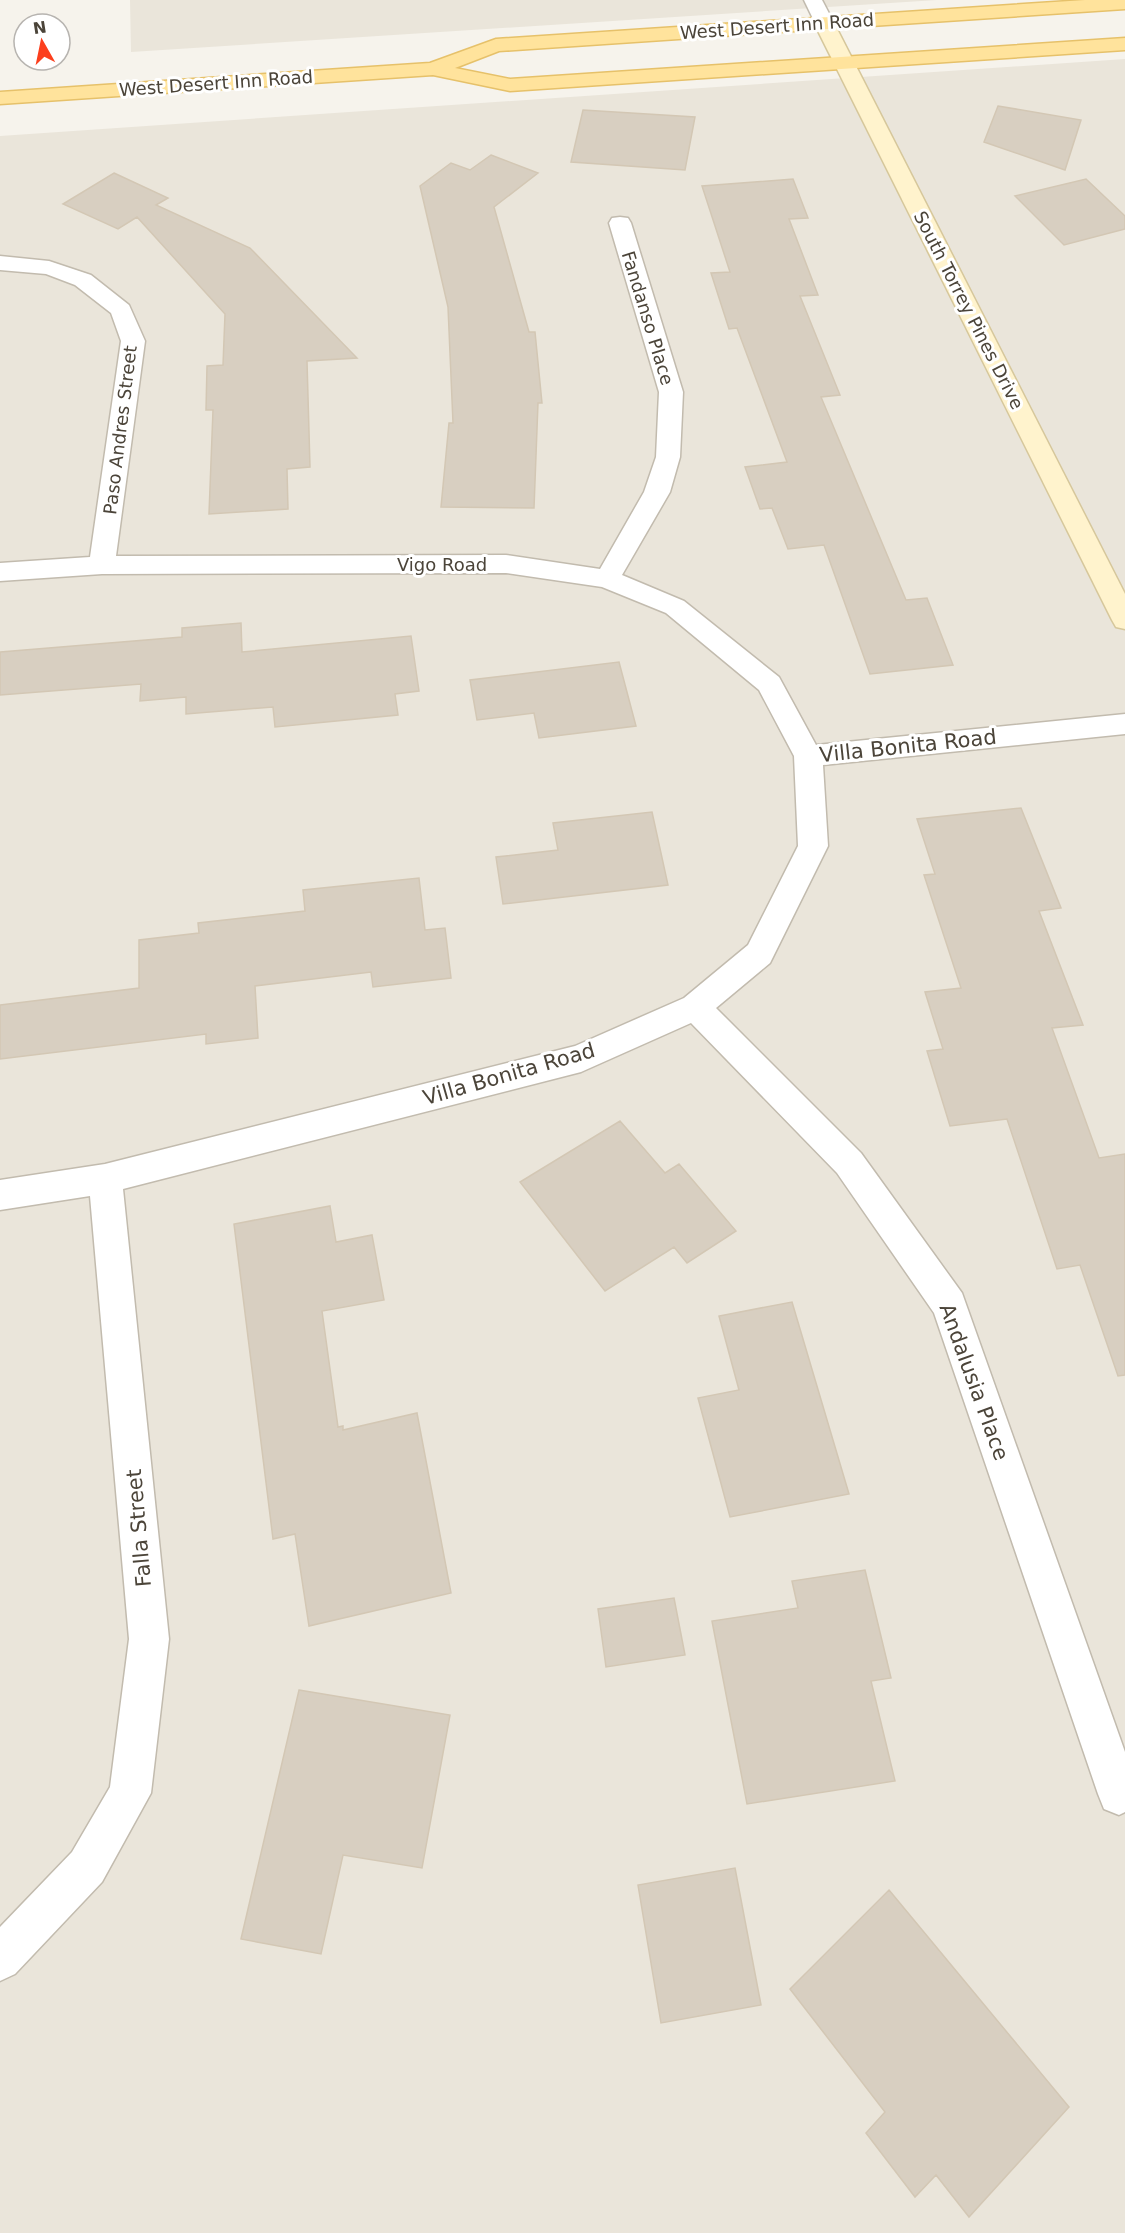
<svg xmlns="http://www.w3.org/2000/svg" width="1125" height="2233" viewBox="0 0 1125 2233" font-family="'DejaVu Sans',sans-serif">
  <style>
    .residential { fill: #eae5da }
    .building { fill: #d8cfc1; stroke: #d3c7b4; stroke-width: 1.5 }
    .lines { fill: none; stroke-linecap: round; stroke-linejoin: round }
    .minor-casing { stroke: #c2bbae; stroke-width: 3 }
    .tertiary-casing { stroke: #c2bbae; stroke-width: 3 }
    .secondary-casing { stroke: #d6c79b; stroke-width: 3 }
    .primary-casing { stroke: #e6c16a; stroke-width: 3 }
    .minor { fill: #fff; fill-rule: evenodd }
    .tertiary { fill: #fff; fill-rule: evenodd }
    .secondary { fill: #fff3cd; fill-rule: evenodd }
    .primary { fill: #ffe39c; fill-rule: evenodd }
    .labels { text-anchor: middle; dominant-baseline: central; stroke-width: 6; stroke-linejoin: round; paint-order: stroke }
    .far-street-label { font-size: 18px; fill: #4b4439; stroke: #fff }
    .street-label { font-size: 21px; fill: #4b4439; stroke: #fff }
  </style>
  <rect width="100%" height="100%" fill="#f6f3ec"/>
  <path class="residential" d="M130 0H937L131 52Z
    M1125 59V2233H0V136Z"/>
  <path class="building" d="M998 106 1081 120 1065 170 984 142Z
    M583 110 695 117 685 170 571 162Z
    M491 155 538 173 494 207 529 332H535L542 403H538L534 508 441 507 449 423H453L448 307 420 186 451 163 470 170Z
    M114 173 168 198 156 205 250 248 357 358 307 361 310 467 287 469 288 509 209 514 213 410H206L207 366 223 365 225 314 137 217 118 229 63 204Z
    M793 179 808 218 789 219 818 295 800 296 840 395 821 397 906 600 927 598 953 665 870 674 824 545 788 549 772 508 760 509 745 467 787 462 737 328 729 329 711 273 730 272 702 186Z
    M1086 179 1125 216V229L1064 245 1015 196Z
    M241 623 242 652 411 636 419 691 395 694 398 715 275 727 273 707 186 714V697L140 701 141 684 0 695V652L182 637V628Z
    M619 662 636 726 539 738 534 713 477 720 470 680Z
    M1021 808 1061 908 1039 911 1083 1025 1052 1028 1099 1158 1125 1154V1375L1118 1376 1080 1265 1057 1269 1007 1119 950 1126 927 1051 943 1049 925 992 961 988 924 875 935 874 917 819Z
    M652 812 668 885 503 904 496 857 558 850 553 823Z
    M419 878 425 930 445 928 451 978 373 987 371 972 255 986 258 1038 206 1044V1034L0 1059V1005L139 988V940L199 933 198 923 305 911 303 890Z
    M620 1121 665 1173 679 1164 736 1231 687 1263 674 1247 605 1291 520 1182Z
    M330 1206 336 1242 372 1235 384 1300 322 1311 338 1427 343 1426V1430L417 1413 451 1593 309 1626 295 1534 273 1539 234 1224Z
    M792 1302 849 1494 730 1517 698 1398 739 1390 719 1316Z
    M865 1570 891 1678 871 1681 895 1781 747 1804 712 1621 798 1608 792 1581Z
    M674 1598 685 1655 606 1667 598 1609Z
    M299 1690 450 1715 422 1868 343 1855 321 1954 241 1939Z
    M735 1868 761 2005 661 2023 638 1885Z
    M889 1890 1069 2107 969 2217 936 2175 915 2197 866 2133 885 2112 790 1989Z"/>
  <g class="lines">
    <defs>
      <path id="minor" d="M620 217 628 218 631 223 683 392 680 457 670 492 622 575 684 601 779 677 816 745 1125 714V734L823 765 828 846 770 963 716 1008 861 1153 962 1293 1125 1752V1812L1119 1815 1104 1809 1098 1794 934 1313 837 1173 691 1023 581 1072 123 1189 169 1639 151 1793 102 1882 15 1974 0 1981V1927L72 1852 110 1787 129 1639 90 1196 0 1210V1180L105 1164 575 1046 684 998 748 945 798 846 794 756 759 690 666 613 602 587 506 573 102 574 0 581V563L90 557 121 341 111 313 75 285 46 274 0 270V256L49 261 91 275 129 305 145 341 116 556 506 555 600 569 644 492 656 457 659 392 609 223 612 218Z"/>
      <path id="tertiary" d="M804 0H822L834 23 831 27H817Z"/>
      <path id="secondary" d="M824 17 834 23 1125 594V629L1116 627 1112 620 814 23Z"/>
      <path id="primary" d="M1085 0H1125V9L499 51 455 68 510 79 1125 38V50L510 91 433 75 0 104V92L430 63 496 39Z"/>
    </defs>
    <use href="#minor" class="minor-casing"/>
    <use href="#tertiary" class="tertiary-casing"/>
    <use href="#secondary" class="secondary-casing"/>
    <use href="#primary" class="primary-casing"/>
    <use href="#minor" class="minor"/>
    <use href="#tertiary" class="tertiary"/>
    <use href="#secondary" class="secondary"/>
    <use href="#primary" class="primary"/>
  </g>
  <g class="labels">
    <g class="far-street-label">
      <text transform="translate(777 26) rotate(-4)">West Desert Inn Road</text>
      <text transform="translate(216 83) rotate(-4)">West Desert Inn Road</text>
      <text transform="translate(969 310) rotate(63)">South Torrey Pines Drive</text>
      <text transform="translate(648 318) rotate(73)">Fandanso Place</text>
      <text transform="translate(120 430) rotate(-83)">Paso Andres Street</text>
      <text x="442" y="564">Vigo Road</text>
    </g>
    <g class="street-label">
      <text transform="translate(908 746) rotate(-6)">Villa Bonita Road</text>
      <text transform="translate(509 1074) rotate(-16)">Villa Bonita Road</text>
      <text transform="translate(974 1382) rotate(70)">Andalusia Place</text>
      <text transform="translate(139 1528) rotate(-95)">Falla Street</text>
    </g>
  </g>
  <g transform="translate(42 42) rotate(351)"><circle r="28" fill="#ffffff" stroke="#b7b4b0" stroke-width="1.5"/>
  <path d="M0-4.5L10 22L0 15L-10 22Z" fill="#fc3f1d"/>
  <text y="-9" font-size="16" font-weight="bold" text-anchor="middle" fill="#4b4439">N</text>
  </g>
</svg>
